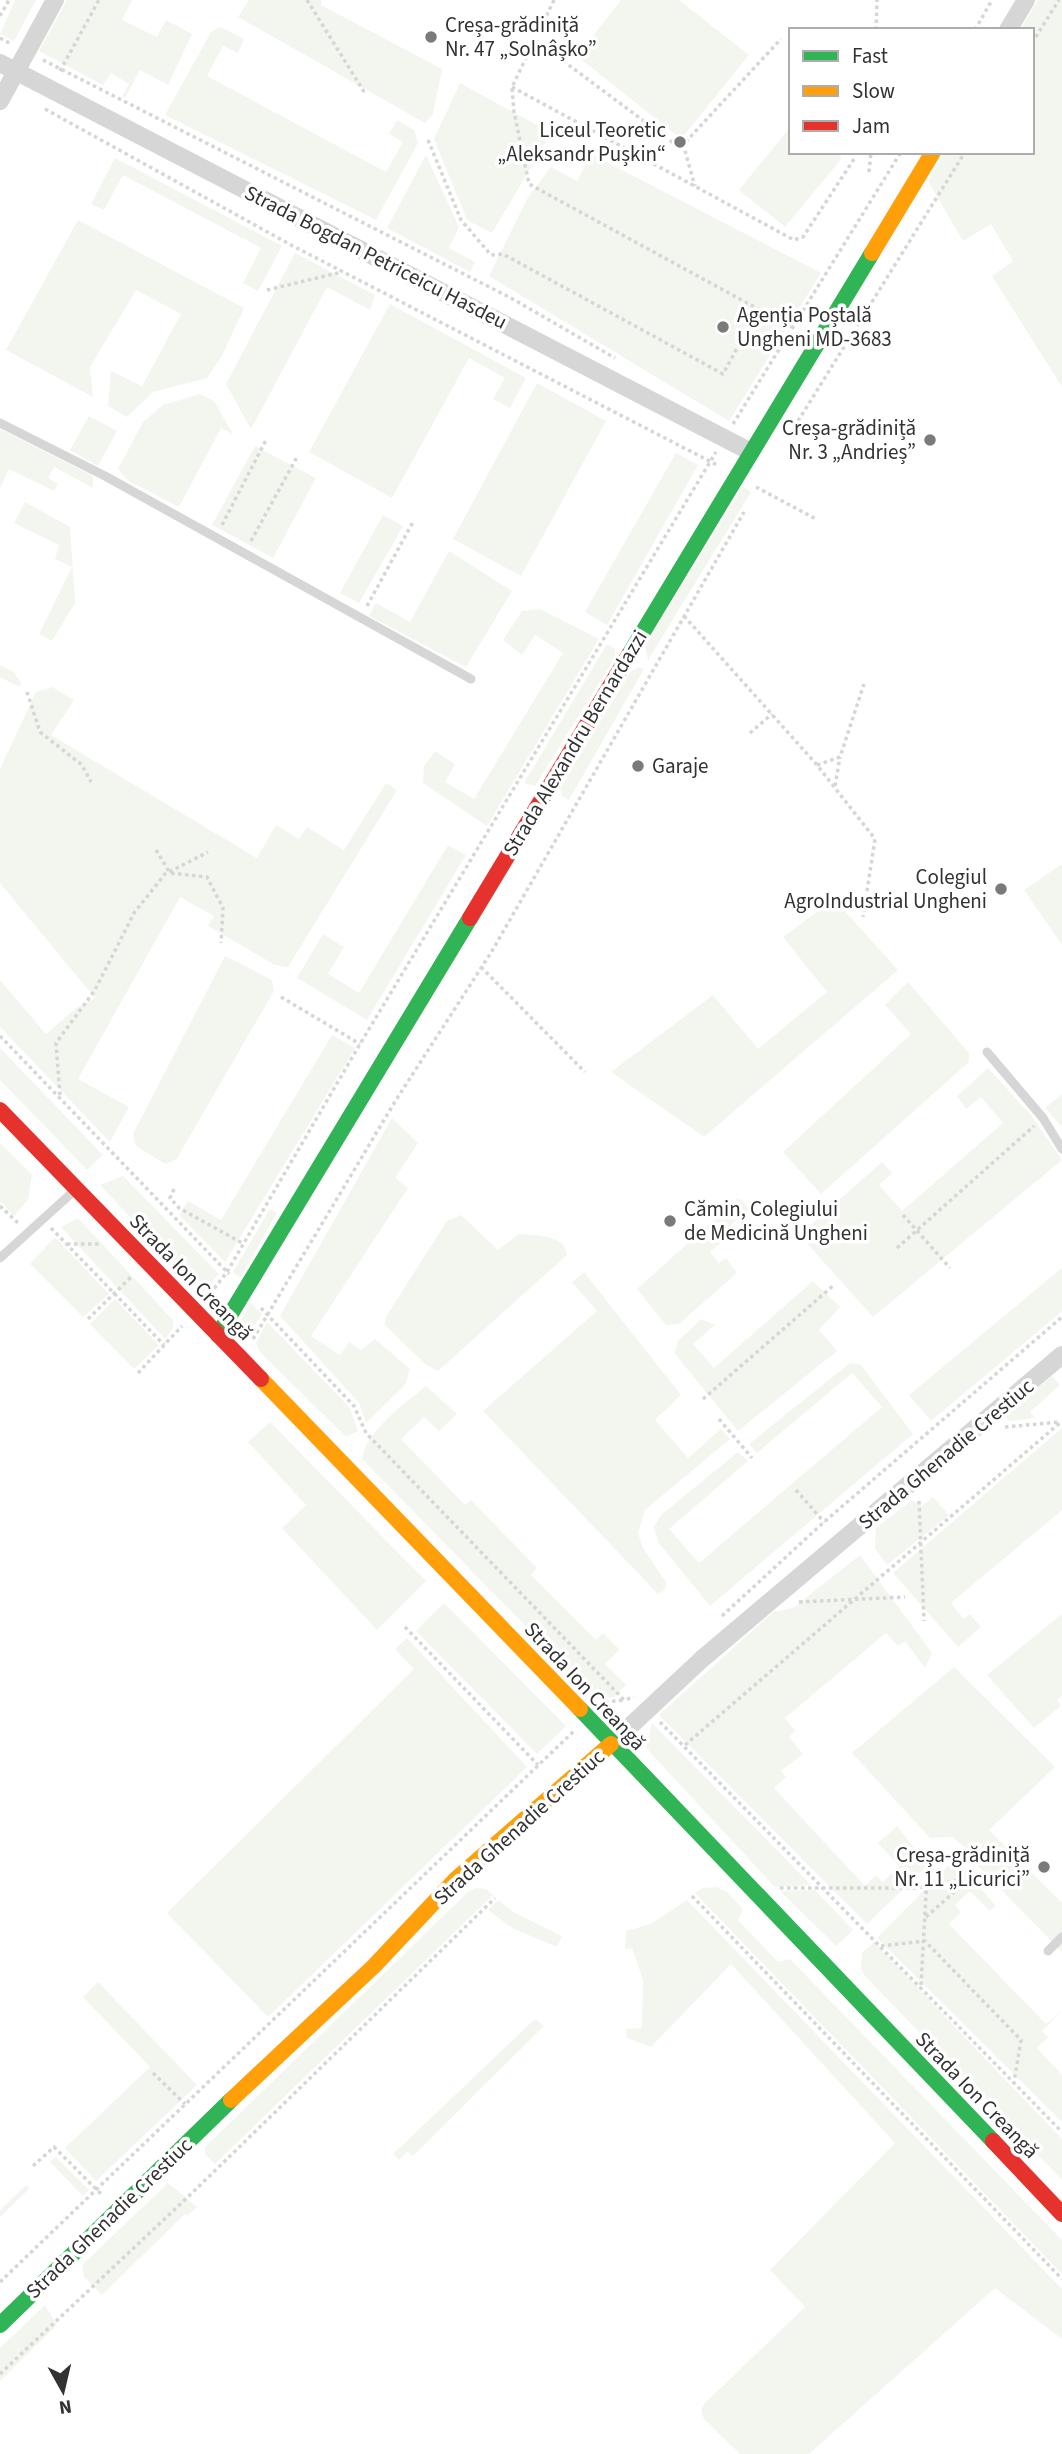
<svg xmlns="http://www.w3.org/2000/svg" width="1062" height="2454" viewBox="0 0 1062 2454" font-family="'Source Sans 3',sans-serif">
  <style>
    .green { fill: #f3f6ee }
    .lines { fill: none; stroke-linecap: round; stroke-linejoin: round }
    .path { stroke: #d6d6d6; stroke-width: 3.5; stroke-dasharray: 3.5 3.5; stroke-linecap: butt }
    .lane { stroke: #d6d6d6; stroke-width: 9 }
    .street { stroke: #d6d6d6; stroke-width: 18 }
    .fast { stroke: #30b455; stroke-width: 16 }
    .slow { stroke: #ff9f0a; stroke-width: 16 }
    .jam { stroke: #e5322d; stroke-width: 16 }
    .poi-dot { fill: #7a7a7a; stroke: #fff; stroke-width: 2.5 }
    .labels { text-anchor: middle; dominant-baseline: central; stroke-width: 7; stroke-linejoin: round; paint-order: stroke }
    .poi-label { font-size: 21px; fill: #323232; stroke: #fff; text-anchor: start }
    .street-label { font-size: 21px; fill: #323232; stroke: #fff }
  </style>
  <rect width="100%" height="100%" fill="#fff"/>
  <path class="green" d="M15 0H36L14 41 0 34Z
    M67 0H132L122 20 157 37 166 20 192 34 168 85 140 70 125 98 122 96 129 84 111 73 103 85 39 51Z
    M249 0H321V5L442 69 433 114 425 123 238 17Z
    M621 0H679L749 55 681 139 577 56Z
    M1038 0H1062V387L992 276 1013 261 991 224 963 241 928 181 945 152H1032V30H1020Z
    M220 27 244 39 238 53 223 46 207 76 386 172 403 142 389 134 397 120 414 130 418 143 376 220 165 115 211 32Z
    M460 83 551 133 492 233 467 220 434 139Z
    M791 126V152H835L842 158 785 227 739 190Z
    M591 154 821 273 729 421 489 276 528 197 551 167 577 181Z
    M426 155 459 227 449 248 475 262 470 272 387 228Z
    M115 158 282 246 258 291 243 283 261 248 123 175 104 210 91 204Z
    M78 220 244 308 222 356 207 378 153 392 127 417 108 406 111 371 142 386 181 314 136 290 90 367 93 397 6 350Z
    M295 253 375 295 370 310 327 287 251 429 226 384Z
    M390 304 526 378 510 408 493 399 505 378 469 358 392 498 309 452Z
    M537 383 606 421 521 576 453 539Z
    M200 394 214 401 233 434 221 428 179 507 127 480 118 469 143 422 163 405Z
    M89 416 117 431 98 466 70 450Z
    M0 429 93 476V488L54 467 48 478 58 484 54 491 9 469 0 488Z
    M255 446 316 478 273 558 212 525Z
    M676 453 698 465 607 625 585 612Z
    M743 487 751 492 648 660 645 646Z
    M25 502 70 527 75 603 52 641 39 634 72 567 55 559 59 545 14 523Z
    M383 515 403 526 359 603 340 593Z
    M449 551 512 591 466 667 369 616 376 603 410 622Z
    M540 609 599 639 487 826 423 783 424 766 435 751 455 764 445 782 474 799 563 653 535 635 522 655 503 640 522 611Z
    M607 644 615 649V657L535 786 524 783Z
    M0 665 14 672 22 685 17 686 0 677Z
    M640 667 644 669 569 800 562 796 560 788 631 671Z
    M52 687 74 700 51 735 257 858 276 825 299 839 307 827 344 850 386 783 397 790 288 967 275 965 208 926 214 916 180 897 78 1079 129 1107 110 1142 0 1027V980L46 1034 75 1009 95 998 0 883V769L36 692Z
    M448 845 466 855 367 1020 297 978 323 934 344 947 328 974 359 993Z
    M1062 864V945L1024 890Z
    M834 899 898 970 704 1137 611 1072 713 995 758 1049 827 992 783 937Z
    M225 956 272 980 274 991 176 1160 165 1164 136 1146 133 1134Z
    M908 982 969 1053V1062L821 1194 783 1152 911 1034 885 1005Z
    M332 1035 355 1048 225 1262 179 1215 188 1201 221 1220Z
    M0 1048 103 1155 87 1170 0 1080Z
    M988 1068 1030 1114 1062 1160 873 1317 803 1239 805 1230 882 1162 892 1173 879 1185 902 1211 1003 1123 981 1097 966 1109 957 1096Z
    M1062 1094V1127L1045 1108Z
    M392 1118 418 1143 395 1178 408 1188 311 1336 340 1355 349 1342 361 1350 375 1339 410 1369 405 1385 366 1423 359 1403 280 1316Z
    M0 1143 32 1175 28 1200 14 1216 0 1201Z
    M123 1176 219 1274 202 1293 100 1185Z
    M738 1198 750 1209 716 1237 721 1243 710 1252 719 1263 726 1258 737 1273 679 1324 666 1325 637 1289Z
    M270 1209 277 1213 240 1278 233 1272Z
    M461 1215 498 1250 519 1234C536 1236 564 1233 567 1255L438 1371 425 1364 384 1324 387 1315 447 1221Z
    M78 1218 173 1320V1328L165 1339 61 1227Z
    M55 1237 109 1294 83 1317 30 1264Z
    M1062 1268V1311L931 1421 909 1395Z
    M584 1272 681 1395 655 1420 688 1458 721 1429 730 1439 645 1510 638 1533 643 1548 666 1582 665 1590 658 1594 483 1411 597 1311 572 1282Z
    M813 1281 840 1307 819 1330 837 1351 738 1431 675 1354 677 1342 701 1319 715 1325 693 1344 714 1368Z
    M115 1299 159 1345 134 1369 90 1324Z
    M250 1302 262 1314 247 1338 241 1320Z
    M267 1322 350 1408 358 1431 346 1437 259 1351 256 1343Z
    M850 1363 861 1365 913 1434 710 1606 658 1542 654 1527 661 1515 738 1452 748 1461 669 1529 699 1563 882 1407 852 1373 757 1453 749 1444Z
    M1052 1376 1060 1385 1030 1412 1035 1418 1010 1421 1004 1416Z
    M426 1386 457 1414 439 1431 424 1417 401 1439 465 1505 471 1500 537 1568 531 1575 596 1640 603 1633 620 1650 605 1664 626 1685 614 1697 597 1699 362 1459C364 1433 406 1402 426 1386Z
    M270 1422 426 1581 377 1630 282 1528 306 1505 248 1442Z
    M1062 1428V1510L951 1603 964 1619 970 1614 981 1627 958 1647 893 1573Z
    M933 1497 949 1515 887 1565 875 1548 876 1528 912 1500 922 1506Z
    M860 1555 932 1653 925 1668 905 1641 898 1646 886 1633 785 1718 795 1731 789 1737 803 1754 781 1771 786 1777 774 1788 865 1886 876 1875 883 1882 899 1866 878 1843 897 1826 928 1865 867 1924 659 1715 773 1612 793 1608Z
    M444 1603 566 1726 537 1754 416 1631Z
    M1062 1614V1695L1057 1700 1061 1706 1034 1728 987 1675Z
    M407 1638 527 1767 268 2017 167 1913 414 1669 395 1649Z
    M954 1667 1055 1767 989 1830 1062 1903V1952L972 1860 969 1851 953 1837 930 1838 852 1753Z
    M652 1723 811 1885 775 1887 646 1748Z
    M949 1865 965 1870 996 1906 990 1911 970 1891 955 1905 961 1912 949 1924 1046 2024 1062 2010 1042 2031 1048 2037 1037 2048 1062 2075V2122L877 1938Z
    M717 1887 727 1892 743 1909 738 1920 778 1962 790 1959 1062 2240V2274L695 1893 703 1888Z
    M477 1888 486 1889 493 1895 215 2164 205 2155V2147L468 1892Z
    M815 1890 853 1930 836 1946 780 1891Z
    M498 1900 515 1913 562 1936 557 1947 512 1928 488 1910Z
    M687 1900 1062 2289V2339L995 2288 809 2454H740L704 2419 701 2410 705 2403 805 2307 770 2270 895 2143 731 1964 651 2047 627 2038 626 2029 642 2028 643 1980 632 1948 625 1949 626 1931 651 1924Z
    M874 1942 1062 2139V2180L865 1976 861 1970 862 1953Z
    M98 1982 197 2085 96 2181 65 2148 150 2067 83 1997Z
    M535 2019 544 2026 413 2156 407 2152 399 2160 393 2154Z
    M56 2157 89 2190 83 2196 50 2162Z
    M168 2183 197 2207 187 2216 185 2214 102 2295 84 2277 82 2265Z
    M26 2185 30 2188 0 2217V2210Z
    M45 2305 57 2325 0 2381V2348Z"/>
  <g class="lines">
    <path class="path" d="M307 0 366 95
      M554 0 512 87 514 112 529 184 793 328
      M0 16 9 0
      M876 30 877 0
      M975 30 992 0
      M0 38 11 44
      M535 40 680 148 781 39
      M1032 43 1059 0
      M43 60 511 298 615 358
      M60 71 99 0
      M512 87 794 240 803 237 856 156
      M45 109 291 245 719 466
      M428 140 461 220 491 255 503 254 723 374 758 309
      M683 144 695 186
      M869 172 871 152
      M267 290 342 272
      M798 421 965 152
      M733 424 901 152
      M756 487 816 519
      M222 525 266 440
      M251 541 297 457
      M367 606 413 522
      M684 616 817 765 875 839 863 917
      M27 692 40 732 82 765 91 782
      M750 733 772 714
      M817 765 840 757 864 684
      M835 786 840 757
      M156 850 170 873 207 877 223 908 221 943
      M481 967 585 1072
      M281 997 360 1044
      M0 1036 229 1274
      M60 1095 56 1043 95 990 134 913 165 874 208 852
      M174 1189 170 1198 179 1208 244 1244
      M0 1206 19 1224
      M903 1215 950 1268
      M51 1228 164 1345
      M67 1244H101
      M897 1248 1034 1126
      M210 1294 227 1272 360 1044 716 452
      M261 1308 354 1406 366 1433 624 1700 634 1697
      M88 1319 132 1276
      M253 1339 396 1100 492 951 744 512
      M138 1373 182 1326
      M703 1399 834 1285
      M719 1419 752 1458
      M1005 1427 1060 1422
      M796 1490 824 1522
      M919 1501 924 1621
      M799 1602 905 1597
      M722 1616 824 1522 1062 1317
      M405 1627 538 1765
      M605 1702 624 1700
      M660 1722 1062 2132
      M685 1745 1062 1421
      M780 1888H916L970 1878
      M692 1896 1062 2279
      M926 1917 977 1872
      M881 1946 925 1941 1021 2040 1014 2082
      M921 1985 927 1876
      M153 2073 185 2104
      M33 2166 54 2147 103 2196
      M0 2282 574 1731
      M0 2374 191 2194 495 1898"/>
    <path class="lane" d="M0 423 105 476 471 679
      M987 1052 1043 1118 1062 1149
      M0 1258 75 1190
      M1048 1951 1062 1937"/>
    <path class="street" d="M1008 30 1026 0
      M0 63 751 452
      M0 101 55 0
      M611 1744 702 1659 1062 1355"/>
    <path class="fast" d="M629 655 872 253
      M218 1335 470 918
      M580 1709 993 2141
      M0 2325 231 2100"/>
    <path class="slow" d="M872 253 933 152
      M261 1379 580 1709
      M231 2100 374 1966 456 1879 611 1744"/>
    <path class="jam" d="M470 918 629 655
      M0 1110 261 1379
      M993 2141 1062 2214"/>
  </g>
  <g class="poi-dot">
    <circle cx="431" cy="37" r="7"/>
    <circle cx="680" cy="142" r="7"/>
    <circle cx="723" cy="327" r="7"/>
    <circle cx="930" cy="440" r="7"/>
    <circle cx="638" cy="766" r="7"/>
    <circle cx="1001" cy="889" r="7"/>
    <circle cx="670" cy="1221" r="7"/>
    <circle cx="1044" cy="1867" r="7"/>
  </g>
  <g class="labels">
    <g class="poi-label">
      <text x="445" y="25">Creșa-grădiniță<tspan x="445" dy="24">Nr. 47 „Solnâșko”</tspan></text>
      <text x="666" y="130" text-anchor="end">Liceul Teoretic<tspan x="666" dy="24">„Aleksandr Pușkin“</tspan></text>
      <text x="737" y="315">Agenția Poștală<tspan x="737" dy="24">Ungheni MD-3683</tspan></text>
      <text x="916" y="428" text-anchor="end">Creșa-grădiniță<tspan x="916" dy="24">Nr. 3 „Andrieș”</tspan></text>
      <text x="652" y="766">Garaje</text>
      <text x="987" y="877" text-anchor="end">Colegiul<tspan x="987" dy="24">AgroIndustrial Ungheni</tspan></text>
      <text x="684" y="1209">Cămin, Colegiului<tspan x="684" dy="24">de Medicină Ungheni</tspan></text>
      <text x="1030" y="1855" text-anchor="end">Creșa-grădiniță<tspan x="1030" dy="24">Nr. 11 „Licurici”</tspan></text>
    </g>
    <g class="street-label">
      <text transform="translate(376 257) rotate(27)">Strada Bogdan Petriceicu Hasdeu</text>
      <text transform="translate(575 743) rotate(-59)">Strada Alexandru Bernardazzi</text>
      <text transform="translate(191 1277) rotate(46)">Strada Ion Creangă</text>
      <text transform="translate(946 1454) rotate(-40)">Strada Ghenadie Crestiuc</text>
      <text transform="translate(585 1686) rotate(47)">Strada Ion Creangă</text>
      <text transform="translate(519 1827) rotate(-42)">Strada Ghenadie Crestiuc</text>
      <text transform="translate(977 2095) rotate(46)">Strada Ion Creangă</text>
      <text transform="translate(109 2218) rotate(-44)">Strada Ghenadie Crestiuc</text>
    </g>
  </g>
  <rect x="789" y="28" width="245" height="126" fill="#ffffff" stroke="#adadad" stroke-width="2"/>
  <rect x="803" y="51" width="35" height="10" fill="#30b455" stroke="#adadad" stroke-width="2"/>
  <text x="852" y="63" font-size="21" fill="#323232">Fast</text>
  <rect x="803" y="86" width="35" height="10" fill="#ff9f0a" stroke="#adadad" stroke-width="2"/>
  <text x="852" y="98" font-size="21" fill="#323232">Slow</text>
  <rect x="803" y="121" width="35" height="10" fill="#e5322d" stroke="#adadad" stroke-width="2"/>
  <text x="852" y="133" font-size="21" fill="#323232">Jam</text>
  <g transform="translate(63 2391) rotate(172)" stroke="#ffffff" stroke-width="5" paint-order="stroke">
  <path d="M0-5L12 26L0 18L-12 26Z" fill="#323232"/>
  <text y="-10" font-size="19" font-weight="bold" text-anchor="middle" fill="#323232">N</text>
  </g>
</svg>
